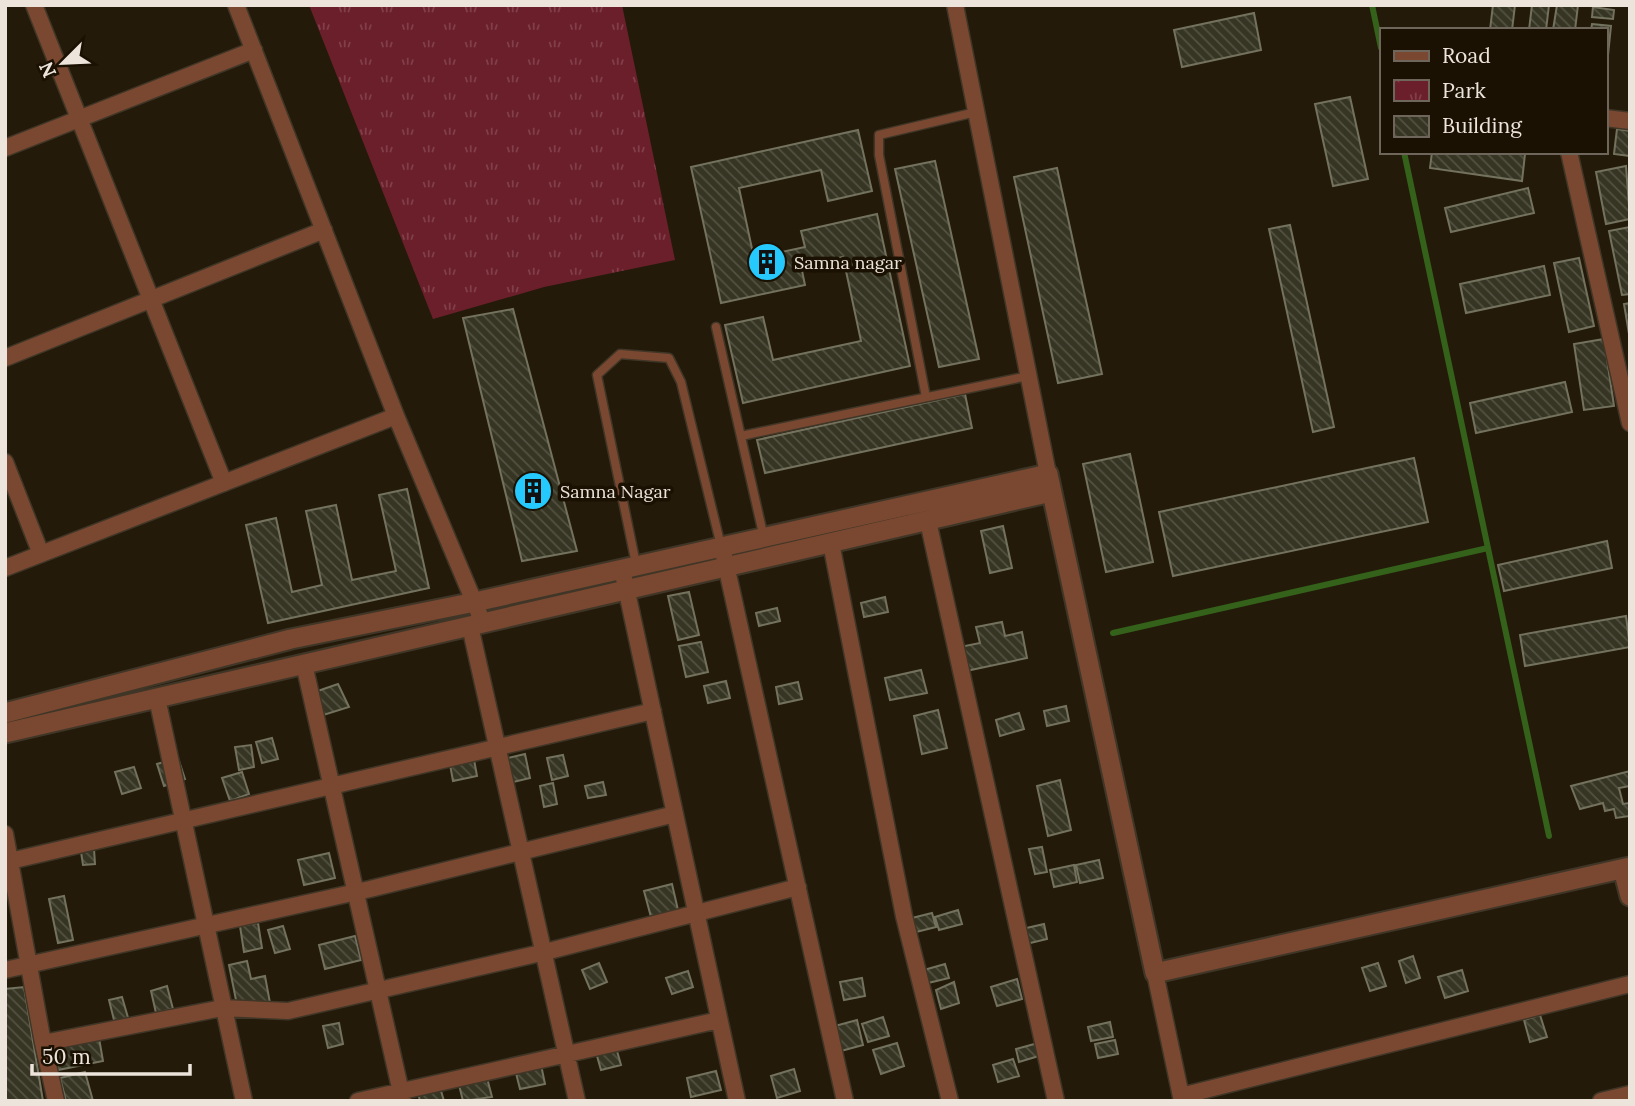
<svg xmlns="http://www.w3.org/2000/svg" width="1635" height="1106" viewBox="0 0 1635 1106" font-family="Lora,serif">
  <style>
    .park { fill: url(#park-tufts) }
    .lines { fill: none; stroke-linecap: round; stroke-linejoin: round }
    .stream { stroke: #34621a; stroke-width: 6 }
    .building { fill: url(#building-back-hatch); stroke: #73725e; stroke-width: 2 }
    .service-casing { stroke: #403627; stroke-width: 11 }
    .minor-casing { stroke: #403627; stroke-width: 19 }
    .tertiary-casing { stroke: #403627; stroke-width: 23 }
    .service { stroke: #7a4830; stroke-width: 8 }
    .minor { stroke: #7a4830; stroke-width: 16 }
    .tertiary { stroke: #7a4830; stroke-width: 19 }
    .labels { text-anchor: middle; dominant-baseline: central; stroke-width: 7; stroke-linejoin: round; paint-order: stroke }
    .poi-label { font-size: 18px; fill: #ede5dc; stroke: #1a1103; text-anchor: start }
  </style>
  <defs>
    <pattern id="park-tufts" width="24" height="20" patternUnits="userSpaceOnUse" patternTransform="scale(1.75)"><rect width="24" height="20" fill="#6b1f2b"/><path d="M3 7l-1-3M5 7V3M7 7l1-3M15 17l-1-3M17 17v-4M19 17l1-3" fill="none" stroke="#803f49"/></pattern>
    <pattern id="building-back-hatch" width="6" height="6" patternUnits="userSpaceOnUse" patternTransform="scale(1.75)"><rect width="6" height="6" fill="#363523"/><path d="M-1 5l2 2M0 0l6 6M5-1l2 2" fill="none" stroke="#535242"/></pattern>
  </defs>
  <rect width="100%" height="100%" fill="#241a0a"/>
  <path class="park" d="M309 5H622L675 260 544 287 433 319Z"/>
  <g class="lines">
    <path class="stream" d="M1372 5 1381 48
      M1404 152 1549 836
      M1113 633 1488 548"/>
  </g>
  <path class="building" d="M1493 5H1515L1512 30H1490Z
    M1532 5H1549L1546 30H1529Z
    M1557 5H1578L1575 30H1553Z
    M1593 7 1614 10 1613 19 1592 17Z
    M1254 13 1261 50 1182 67 1174 30Z
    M1592 24 1611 26 1608 55 1605 30H1591Z
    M1350 97 1368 179 1333 186 1315 104Z
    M1617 129 1630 131V156L1614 154Z
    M858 130 872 191 828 201 821 170 739 188 754 258 805 247 801 231 877 214 910 366 743 403 725 325 763 317 773 360 861 341 843 257 801 266 805 285 721 303 691 167Z
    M1432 152 1525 154 1522 181 1430 168Z
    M935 161 979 359 939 367 895 169Z
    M1626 166 1630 219 1606 224 1596 172Z
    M1057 168 1102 374 1058 383 1014 177Z
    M1528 188 1534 213 1451 232 1445 208Z
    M1290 225 1334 427 1313 432 1269 229Z
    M1630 227V294L1622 295 1609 231Z
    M1579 258 1594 326 1569 332 1554 263Z
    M1544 266 1550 295 1466 313 1460 284Z
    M1630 303V340L1624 304Z
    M513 309 577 551 522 561 463 318Z
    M1604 339 1614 406 1584 410 1574 344Z
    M1565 382 1572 412 1476 433 1470 403Z
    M965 394 972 428 765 473 757 440Z
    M1130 454 1153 562 1106 572 1083 464Z
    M1414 458 1428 522 1173 576 1159 512Z
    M407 489 429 588 268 623 246 525 276 518 292 592 322 585 306 511 336 505 352 580 396 571 379 495Z
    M1003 526 1012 568 990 573 981 531Z
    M1607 541 1612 568 1504 591 1498 565Z
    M689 592 699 635 678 640 668 596Z
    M885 597 888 612 864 617 861 603Z
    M777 608 780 621 759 626 756 613Z
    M1626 616 1630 647 1525 666 1520 635Z
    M1002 622 1005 636 1022 632 1027 658 966 671 960 647 980 643 976 627Z
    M701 642 708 672 686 677 679 646Z
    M921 670 927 693 890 700 885 678Z
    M726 681 730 698 708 703 704 686Z
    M798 682 802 699 779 704 776 687Z
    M338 684 349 707 317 717 312 693Z
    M1066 706 1069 721 1047 726 1044 711Z
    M938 710 947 748 922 754 914 716Z
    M1019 713 1024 729 1000 736 996 720Z
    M272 738 278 759 262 763 256 742Z
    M251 745 254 767 239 770 235 747Z
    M473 754 477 776 453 781 449 759Z
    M525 754 530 778 509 783 504 759Z
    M563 755 568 776 552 780 547 758Z
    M178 758 185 779 164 786 157 764Z
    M134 767 141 788 122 794 115 772Z
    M1630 771V786L1619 788 1623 804 1630 803V816L1616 818 1614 809 1605 811 1603 803 1580 809 1571 786Z
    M242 772 249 794 230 801 222 778Z
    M1060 780 1071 830 1048 836 1037 786Z
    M603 782 606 795 588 798 585 786Z
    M553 783 557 804 544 807 540 786Z
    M1042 847 1047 872 1035 874 1029 849Z
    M94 849 95 864 83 865 81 852Z
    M329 853 335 878 304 885 298 860Z
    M1099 860 1103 878 1080 883 1076 865Z
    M1074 865 1077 882 1054 887 1050 870Z
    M672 884 678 910 651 917 644 891Z
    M64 896 73 940 58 943 49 899Z
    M958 910 962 924 939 930 935 917Z
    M932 913 936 927 912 933 908 919Z
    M258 923 262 948 244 952 240 926Z
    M1044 924 1047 939 1026 944 1022 929Z
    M283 926 290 949 275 953 268 930Z
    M355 936 361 960 325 969 319 945Z
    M1413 956 1420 978 1406 983 1399 961Z
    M247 961 251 979 265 976 270 1003 238 1010 229 965Z
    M599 963 607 982 590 989 582 970Z
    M1378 963 1386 986 1370 991 1362 968Z
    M945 964 949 978 928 983 924 970Z
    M1462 970 1468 991 1445 998 1438 977Z
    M688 971 693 987 672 994 666 978Z
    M862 978 865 996 844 1000 840 982Z
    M1017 979 1022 999 997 1006 991 987Z
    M954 982 959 1003 941 1009 936 990Z
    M167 986 173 1009 156 1013 151 991Z
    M24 987 43 1101H5V989Z
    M122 997 129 1021 115 1024 109 1000Z
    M1540 1015 1547 1037 1530 1042 1524 1020Z
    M883 1017 889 1036 868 1042 862 1024Z
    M857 1020 863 1045 841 1051 835 1026Z
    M1110 1022 1113 1037 1091 1041 1088 1027Z
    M339 1023 343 1044 328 1048 323 1026Z
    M99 1038 103 1061 58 1070 53 1047Z
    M1115 1040 1118 1054 1098 1058 1095 1044Z
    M897 1043 904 1066 881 1074 873 1050Z
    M1038 1043 1042 1055 1019 1062 1016 1049Z
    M615 1044 621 1065 601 1070 595 1049Z
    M1013 1059 1019 1076 998 1082 993 1065Z
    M540 1060 545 1084 520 1089 514 1065Z
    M794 1069 800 1091 777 1098 771 1076Z
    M716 1071 721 1090 691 1097 687 1078Z
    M85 1072 93 1101H66L60 1078Z
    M486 1074 492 1097 463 1101 458 1081Z
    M439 1084 444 1101H420L417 1089Z"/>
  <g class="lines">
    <defs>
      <path id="service" d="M716 327 764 538
        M926 397 879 155V135L976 112
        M741 436 1028 376
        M636 564 597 375 620 354 669 358 681 382 721 546"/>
      <path id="minor" d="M34 5 224 483
        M236 5 396 416 483 623
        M955 5 1048 474
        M1605 118 1630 121
        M5 148 254 50
        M1569 152 1630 423
        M5 358 324 230
        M5 462 41 554
        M928 521 1056 1101
        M831 543 904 916 950 1101
        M724 556 845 1101
        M5 568 396 416
        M622 569 737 1101
        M470 626 577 1101
        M304 664 403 1101
        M157 698 244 1101
        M5 834 43 1043
        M10 861 653 711
        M5 970 370 889 675 814
        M1155 973 1182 1101
        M1181 1096 1630 984
        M56 1101 43 1043 222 1008 288 1011 545 952 798 887
        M358 1101 719 1020
        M1601 1101 1630 1094"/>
      <path id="tertiary" d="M5 713 291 639 475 602 1048 474 1155 973 1630 867
        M5 733 1051 492
        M1623 869 1630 896"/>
    </defs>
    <use href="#service" class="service-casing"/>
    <use href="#minor" class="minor-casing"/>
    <use href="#tertiary" class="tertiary-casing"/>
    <use href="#service" class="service"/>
    <use href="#minor" class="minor"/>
    <use href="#tertiary" class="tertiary"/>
  </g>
  <defs>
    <symbol id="building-disc" viewBox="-11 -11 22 22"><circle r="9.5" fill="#26c9fe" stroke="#1a1103"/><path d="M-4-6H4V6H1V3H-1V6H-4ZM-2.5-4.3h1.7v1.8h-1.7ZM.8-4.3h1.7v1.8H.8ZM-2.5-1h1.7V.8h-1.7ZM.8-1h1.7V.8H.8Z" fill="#111"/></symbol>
  </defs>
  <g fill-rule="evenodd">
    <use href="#building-disc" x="745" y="240" width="44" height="44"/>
    <use href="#building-disc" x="511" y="469" width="44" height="44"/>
  </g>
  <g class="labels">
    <g class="poi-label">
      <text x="794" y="262">Samna nagar</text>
      <text x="560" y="491">Samna Nagar</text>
    </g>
  </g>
  <rect width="1635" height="1106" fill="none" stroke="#ede5dc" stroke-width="14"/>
  <rect x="1380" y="28" width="228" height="126" fill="#1a1103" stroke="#6e665a" stroke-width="2"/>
  <rect x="1394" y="51" width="35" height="10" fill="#7a4830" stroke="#6e665a" stroke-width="2"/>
  <text x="1442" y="63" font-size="21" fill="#ede5dc">Road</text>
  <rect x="1394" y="80" width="35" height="21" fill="url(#park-tufts)" stroke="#6e665a" stroke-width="2"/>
  <text x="1442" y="98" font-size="21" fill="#ede5dc">Park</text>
  <rect x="1394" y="116" width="35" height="21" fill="url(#building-back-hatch)" stroke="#6e665a" stroke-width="2"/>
  <text x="1442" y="133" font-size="21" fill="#ede5dc">Building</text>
  <g transform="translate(63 63) rotate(246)" stroke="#1a1103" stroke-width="5" paint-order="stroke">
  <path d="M0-5L12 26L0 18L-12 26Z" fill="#ede5dc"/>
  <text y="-10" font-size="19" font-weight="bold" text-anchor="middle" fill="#ede5dc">N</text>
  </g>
  <path d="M32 1064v10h158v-10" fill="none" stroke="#ede5dc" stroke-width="3.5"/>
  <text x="42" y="1064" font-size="21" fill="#ede5dc" stroke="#1a1103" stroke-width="5" paint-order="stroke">50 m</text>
</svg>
